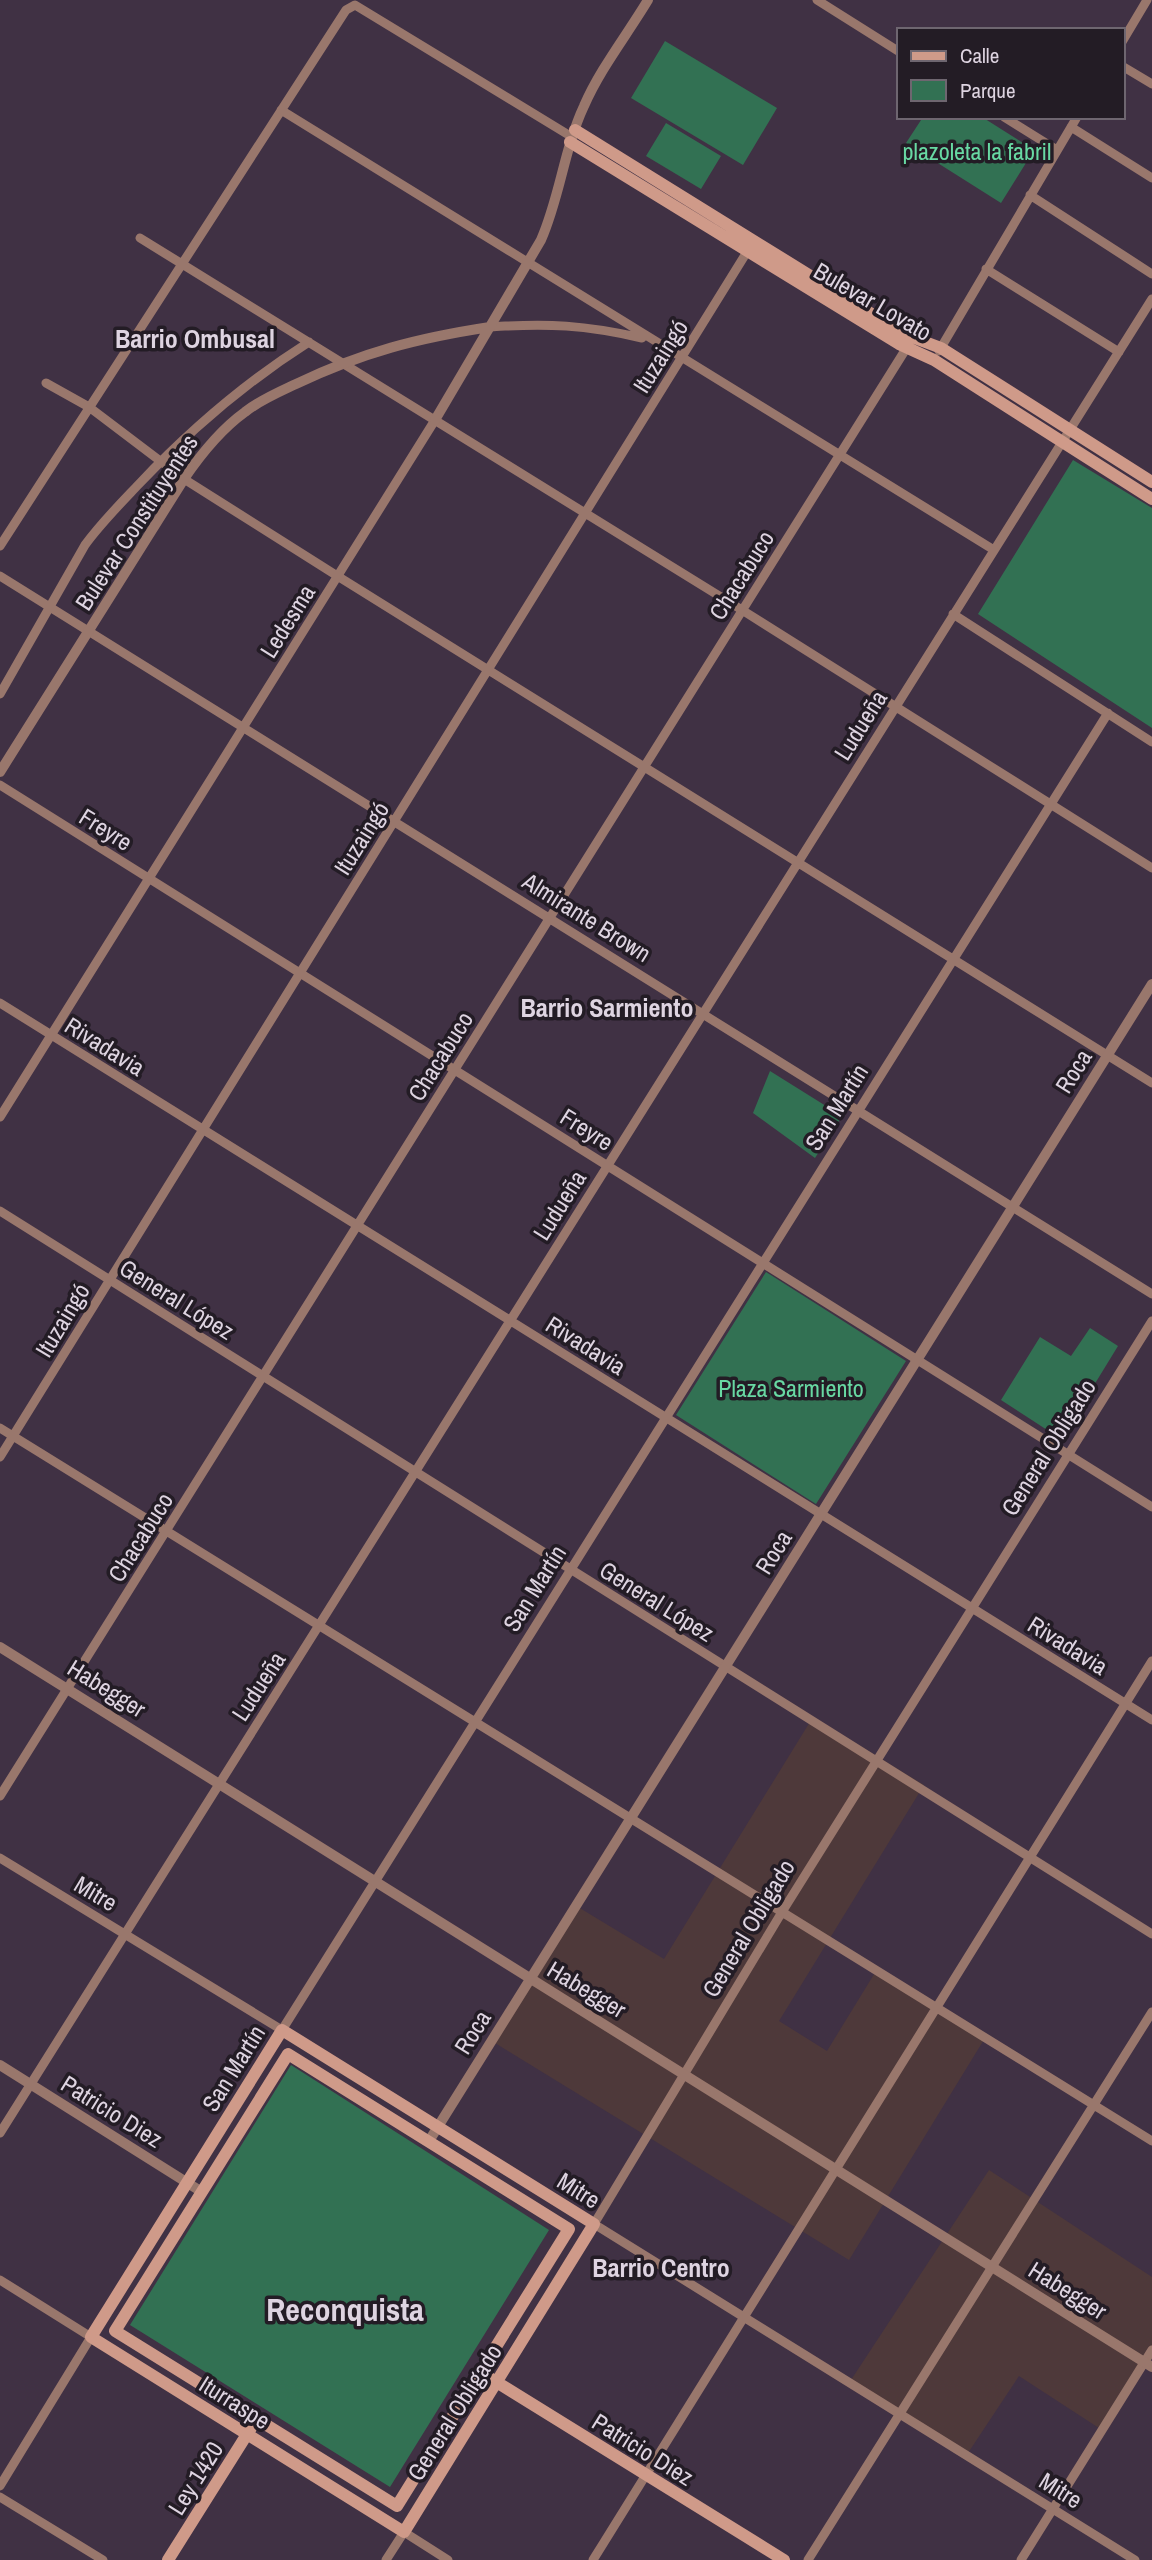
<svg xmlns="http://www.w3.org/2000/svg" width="1152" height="2560" viewBox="0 0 1152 2560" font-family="'Archivo Narrow',sans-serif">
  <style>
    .commercial { fill: #4e393a }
    .green { fill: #327153 }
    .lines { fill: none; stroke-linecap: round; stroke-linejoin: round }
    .minor { stroke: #99776c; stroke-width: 9 }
    .tertiary { stroke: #99776c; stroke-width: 10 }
    .secondary { stroke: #cf9a89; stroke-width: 12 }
    .labels { text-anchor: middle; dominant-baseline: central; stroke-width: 7; stroke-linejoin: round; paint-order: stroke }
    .park-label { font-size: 24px; fill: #68d9a3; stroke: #231c25 }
    .street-label { font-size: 24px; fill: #ded4e1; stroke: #231c25 }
    .neighbourhood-label { font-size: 26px; font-weight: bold; fill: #ded4e1; stroke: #231c25 }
    .district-label { font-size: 32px; font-weight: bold; fill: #ded4e1; stroke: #231c25 }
  </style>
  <rect width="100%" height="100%" fill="#403144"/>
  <path class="commercial" d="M813 1717 924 1785 779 2021 827 2051 876 1971 985 2038 849 2260 495 2043 578 1907 664 1959Z
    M989 2170 1152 2277V2354L1102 2430 1019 2376 964 2459 849 2383Z"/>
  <path class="green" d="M665 41 777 108 743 165 631 98Z
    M923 117H982L1034 150 1001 203 906 143Z
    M666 123 721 156 701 189 646 156Z
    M1073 460 1152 508V728L978 614Z
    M770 1071 842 1116 815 1158 753 1113Z
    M766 1272 906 1361 816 1504 676 1415Z
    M1090 1328 1118 1346 1061 1439 1001 1400 1040 1337 1071 1356Z
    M291 2065 549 2230 390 2487 130 2325Z"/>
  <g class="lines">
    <path class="minor" d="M817 0 898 51
      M1122 42 1147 0
      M1122 66 1152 84
      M281 110 994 550
      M1004 117 1057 150
      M1071 127 1152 178
      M1030 195 1152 274
      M140 238 742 610 1152 868
      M986 269 1119 352
      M490 327C548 323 585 325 642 338
      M939 351 1077 117
      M46 383 89 407 184 479 339 577 1152 1083
      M0 546 346 10 355 5 572 137
      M0 576 1152 1294
      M953 614 1152 742
      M0 694 85 545C101 523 120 504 139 484 190 430 246 382 309 342
      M0 785 1152 1507
      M0 1003 1152 1720
      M0 1117 435 420
      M0 1211 1152 1934
      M0 1428 1152 2141
      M0 1457 750 247
      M0 1796 909 344
      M0 1858 282 2030 1108 713
      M0 2133 1152 299
      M0 2280 91 2337 0 2486
      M0 2497 103 2560
      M386 2560 404 2532 448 2560
      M593 2560 1152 1661
      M808 2560 1152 2012
      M1021 2560 1152 2350
      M1135 2560 594 2224 782 1912 1152 1321"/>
    <path class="tertiary" d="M435 420 541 240C560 197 564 149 584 106 600 69 627 35 648 0
      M0 772 184 479C201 454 220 430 245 412 260 400 279 392 296 384 363 352 418 338 490 327
      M0 1647 1152 2367
      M0 2065 202 2192
      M429 2141 1152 984"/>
    <path class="secondary" d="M575 130 904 334 941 348 1152 482
      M570 142 899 344 934 360 1152 499
      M282 2030 594 2224 404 2532 91 2337Z
      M288 2054 569 2229 397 2506 115 2331Z
      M490 2378 784 2560
      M168 2560 251 2428"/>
  </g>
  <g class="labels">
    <g class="park-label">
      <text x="977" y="151">plazoleta la fabril</text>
      <text x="791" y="1388">Plaza Sarmiento</text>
    </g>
    <g class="street-label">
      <text transform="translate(873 301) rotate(30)">Bulevar Lovato</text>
      <text transform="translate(660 356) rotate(-58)">Ituzaingó</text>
      <text transform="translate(136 522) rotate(-57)">Bulevar Constituyentes</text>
      <text transform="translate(741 575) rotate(-58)">Chacabuco</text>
      <text transform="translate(287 621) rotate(-58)">Ledesma</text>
      <text transform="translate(860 725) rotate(-58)">Ludueña</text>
      <text transform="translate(106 829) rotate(32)">Freyre</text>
      <text transform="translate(361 838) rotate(-58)">Ituzaingó</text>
      <text transform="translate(587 917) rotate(32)">Almirante Brown</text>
      <text transform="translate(105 1046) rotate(32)">Rivadavia</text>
      <text transform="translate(440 1056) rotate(-58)">Chacabuco</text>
      <text transform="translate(1073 1071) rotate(-58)">Roca</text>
      <text transform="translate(836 1107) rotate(-58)">San Martín</text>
      <text transform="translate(587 1129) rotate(32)">Freyre</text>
      <text transform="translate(559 1205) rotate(-58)">Ludueña</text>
      <text transform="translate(177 1299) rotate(32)">General López</text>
      <text transform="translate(62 1320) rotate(-59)">Ituzaingó</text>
      <text transform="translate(586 1345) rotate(32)">Rivadavia</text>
      <text transform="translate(1048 1447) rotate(-58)">General Obligado</text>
      <text transform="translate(140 1537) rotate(-58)">Chacabuco</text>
      <text transform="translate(773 1552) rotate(-58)">Roca</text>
      <text transform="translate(534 1588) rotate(-58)">San Martín</text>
      <text transform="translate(657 1601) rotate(32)">General López</text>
      <text transform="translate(1068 1645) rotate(32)">Rivadavia</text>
      <text transform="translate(258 1686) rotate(-57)">Ludueña</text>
      <text transform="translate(107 1688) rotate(32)">Habegger</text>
      <text transform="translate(96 1893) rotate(31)">Mitre</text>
      <text transform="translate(748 1928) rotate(-59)">General Obligado</text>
      <text transform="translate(587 1989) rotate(31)">Habegger</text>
      <text transform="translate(472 2032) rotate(-58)">Roca</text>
      <text transform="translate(233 2068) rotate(-58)">San Martín</text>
      <text transform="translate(112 2111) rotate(32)">Patricio Diez</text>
      <text transform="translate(579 2190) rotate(32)">Mitre</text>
      <text transform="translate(1068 2290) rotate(32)">Habegger</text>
      <text transform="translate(235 2402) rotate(32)">Iturraspe</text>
      <text transform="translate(454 2412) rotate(-58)">General Obligado</text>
      <text transform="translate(643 2449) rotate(32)">Patricio Diez</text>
      <text transform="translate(195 2478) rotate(-58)">Ley 1420</text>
      <text transform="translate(1061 2490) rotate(32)">Mitre</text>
    </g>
    <g class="neighbourhood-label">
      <text x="195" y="338">Barrio Ombusal</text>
      <text x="607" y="1007">Barrio Sarmiento</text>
      <text x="661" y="2267">Barrio Centro</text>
    </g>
    <g class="district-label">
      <text x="345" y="2309">Reconquista</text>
    </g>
  </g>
  <rect x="897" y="28" width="228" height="91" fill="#231c25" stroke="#6e6670" stroke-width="2"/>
  <rect x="911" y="51" width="35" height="10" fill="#cf9a89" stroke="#6e6670" stroke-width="2"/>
  <text x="960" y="63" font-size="21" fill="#ded4e1">Calle</text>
  <rect x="911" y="80" width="35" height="21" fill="#327153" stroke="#6e6670" stroke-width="2"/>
  <text x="960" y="98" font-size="21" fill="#ded4e1">Parque</text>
</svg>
